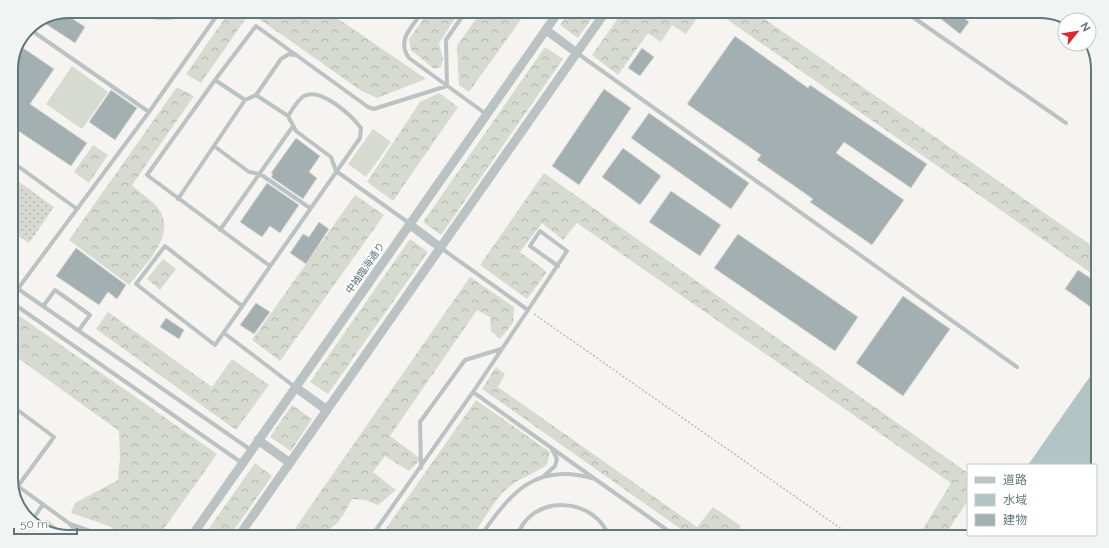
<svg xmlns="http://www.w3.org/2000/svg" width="1109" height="548" viewBox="0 0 1109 548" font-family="Raleway,'Noto Sans JP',sans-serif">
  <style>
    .grass { fill: url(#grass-dots) }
    .forest { fill: url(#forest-crowns) }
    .pitch { fill: #d6dad0 }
    .water { fill: #b3c4c4 }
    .building { fill: #a3afb1; stroke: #d6d5d4 }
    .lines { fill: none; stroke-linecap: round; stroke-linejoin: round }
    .path { stroke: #b8bcbd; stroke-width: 1.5; stroke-dasharray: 2 2; stroke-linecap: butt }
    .service { stroke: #bbc2c3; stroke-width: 4 }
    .tertiary { stroke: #bbc2c3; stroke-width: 9 }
    .labels { text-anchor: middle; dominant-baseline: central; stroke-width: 4; stroke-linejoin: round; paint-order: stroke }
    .street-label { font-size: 10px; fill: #61787b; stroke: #fff }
    .rim { fill: none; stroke: #61787b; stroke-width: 2 }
  </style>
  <defs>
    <pattern id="grass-dots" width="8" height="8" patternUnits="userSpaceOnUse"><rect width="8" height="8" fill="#d6dad0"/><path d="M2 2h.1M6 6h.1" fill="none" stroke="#b1b6ae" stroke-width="1.8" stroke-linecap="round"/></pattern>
    <pattern id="forest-crowns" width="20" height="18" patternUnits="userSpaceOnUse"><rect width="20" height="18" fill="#d6dad0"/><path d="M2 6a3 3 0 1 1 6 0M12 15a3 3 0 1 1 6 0" fill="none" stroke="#b1b6ae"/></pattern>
  </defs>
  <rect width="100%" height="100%" fill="#f5f4f1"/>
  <path class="grass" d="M11 176 54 207 29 243 11 231Z"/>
  <path class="forest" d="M230 11H251L201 83 186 74Z
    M258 11H327L426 79 377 98 360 90 255 16Z
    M429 11H460L439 43 443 59 441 67 434 69 411 50 409 39Z
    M482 11H527L469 92 459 85 457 45Z
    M570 11H597L578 38 560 25Z
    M623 11H702L686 34 672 25 661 42 648 33 618 75 592 55Z
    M715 11H753L1098 250V278Z
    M545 47 563 59 441 235 423 222Z
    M177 87 194 96 132 185C140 193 151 199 158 208 178 235 145 264 129 285L69 240Z
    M439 93 458 107 393 201 367 182 420 102Z
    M93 145 108 155 89 183 74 172Z
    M544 173 968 473V500L944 537H918L951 483 577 223 563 240 542 223 520 252 547 272 527 299 480 265Z
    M355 195 384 215 280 361 252 340Z
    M410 239 428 252 328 394 310 382Z
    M163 259 176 269 160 290 147 279Z
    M470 277 514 307 513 323 500 339 491 331 490 317 477 310 390 436 421 459 409 471 385 456 373 472 396 490 378 505 365 500 352 499C347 508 341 522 331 528 326 532 318 532 314 537H289Z
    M11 310 217 454 158 537H124L109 526 71 513 75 503 118 480 120 457 119 431 11 353Z
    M108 312 212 387 232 359 269 385 236 430 96 329Z
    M496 367 505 374 498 387 697 527 713 507 741 526 733 537H692L482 389Z
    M476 400 550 452 547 465C534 474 519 478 507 489 495 499 481 524 472 537H380Z
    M292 405 312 419 291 451 270 437Z
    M255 463 272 476 229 537H203Z
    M46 519 70 537 44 531 40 528Z"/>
  <path class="pitch" d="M72 66 108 92 82 129 46 104Z
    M373 129 391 142 366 177 348 164Z"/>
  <path class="water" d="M1098 365V479L1096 487V465H1028Z"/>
  <path class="building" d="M931 11H955L969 22 960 34Z
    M64 13 85 27 75 43 43 22Z
    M735 36 808 88 810 85 927 164 911 188 844 142 836 153 904 200 872 245 810 202 813 199 757 160 761 155 687 104Z
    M23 48 54 69 30 104 87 143 71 166 11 126V66Z
    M642 48 654 57 640 76 628 68Z
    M604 89 631 108 579 185 552 166Z
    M111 90 137 108 115 140 89 122Z
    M649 113 749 183 731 209 631 138Z
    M296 138 320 156 309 172 317 178 303 199 271 177 273 174 271 173Z
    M623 148 661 176 640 205 602 177Z
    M267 183 299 205 280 233 270 226 262 237 240 222Z
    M671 191 721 225 700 256 649 222Z
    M319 222 329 229 306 264 290 253 303 234 309 237Z
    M738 234 858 317 835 351 714 268Z
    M76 248 126 285 117 299 108 292 99 305 56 276Z
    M1078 270 1098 283V312L1065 289Z
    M903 296 950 329 903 396 856 363Z
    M256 303 270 312 254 334 240 325Z
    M166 318 184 330 179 339 160 327Z"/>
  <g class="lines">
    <path class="path" d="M534 314 853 537"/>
    <path class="service" d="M139 11C153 20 175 20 188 11
      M423 11C412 27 396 40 409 58L486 114
      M904 11 1066 123
      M28 28 149 112
      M577 53 1017 367
      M294 55 289 54 281 59 256 95 245 100 215 80 256 26 368 107 374 109 380 107 447 86 446 40 466 11
      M215 80 147 175 270 266
      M256 95 288 116 296 131 331 157 336 171 409 223
      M214 146 249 172 260 174 310 208
      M11 161 77 209
      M178 199 245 100
      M220 230 293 126
      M441 248 528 310 473 392
      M11 249 13 251 11 253
      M11 284 251 450
      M11 298 149 112 220 11
      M11 302 242 463
      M44 305 55 290 90 315 79 330
      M242 306 165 246 136 284 215 345 360 138 361 128C351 115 321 87 304 96 298 99 292 110 288 116
      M528 310 567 251 540 231 530 246 558 266
      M224 333 295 387
      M11 405 54 437 18 486
      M421 468 420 422 465 360 501 349
      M544 476 555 466 557 459 552 449
      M11 481 70 524 80 537
      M32 521 43 504
      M70 524 107 537
      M371 537 473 392 595 479
      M480 537C511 492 536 461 595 479L677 537
      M517 537C530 493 595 496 609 537"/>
    <path class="tertiary" d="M546 30 577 53
      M409 224 441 248
      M295 387 327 410
      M258 440 290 463
      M191 537 559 11
      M238 537 606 11"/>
  </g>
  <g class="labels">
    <g class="street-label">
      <text transform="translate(365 268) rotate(-55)">中袖臨海通り</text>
    </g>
  </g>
  <path d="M0 0H1109V548H0ZM69 18H1040A51 51 0 0 1 1091 69V479A51 51 0 0 1 1040 530H69A51 51 0 0 1 18 479V69A51 51 0 0 1 69 18Z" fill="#f2f4f4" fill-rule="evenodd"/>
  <path class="rim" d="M69 18H1040A51 51 0 0 1 1091 69V479A51 51 0 0 1 1040 530H69A51 51 0 0 1 18 479V69A51 51 0 0 1 69 18Z"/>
  <rect x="967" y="464" width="130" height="72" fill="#ffffff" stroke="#c0c9ca"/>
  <rect x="975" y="477" width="20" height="6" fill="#bbc2c3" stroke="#c0c9ca"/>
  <text x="1003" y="484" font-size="12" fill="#61787b">道路</text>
  <rect x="975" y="494" width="20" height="12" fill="#b3c4c4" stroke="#c0c9ca"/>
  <text x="1003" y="504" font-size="12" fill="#61787b">水域</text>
  <rect x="975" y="514" width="20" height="12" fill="#a3afb1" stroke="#c0c9ca"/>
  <text x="1003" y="524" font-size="12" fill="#61787b">建物</text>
  <g transform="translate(1077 32) rotate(60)"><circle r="19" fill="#ffffff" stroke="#c0c9ca"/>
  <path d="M0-3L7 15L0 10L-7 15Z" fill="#dd2932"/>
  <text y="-6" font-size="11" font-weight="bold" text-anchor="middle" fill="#61787b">N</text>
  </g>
  <path d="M14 528v6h63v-6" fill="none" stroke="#61787b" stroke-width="2"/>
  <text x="20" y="528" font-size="12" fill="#61787b" stroke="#ffffff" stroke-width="3" paint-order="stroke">50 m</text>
</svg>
